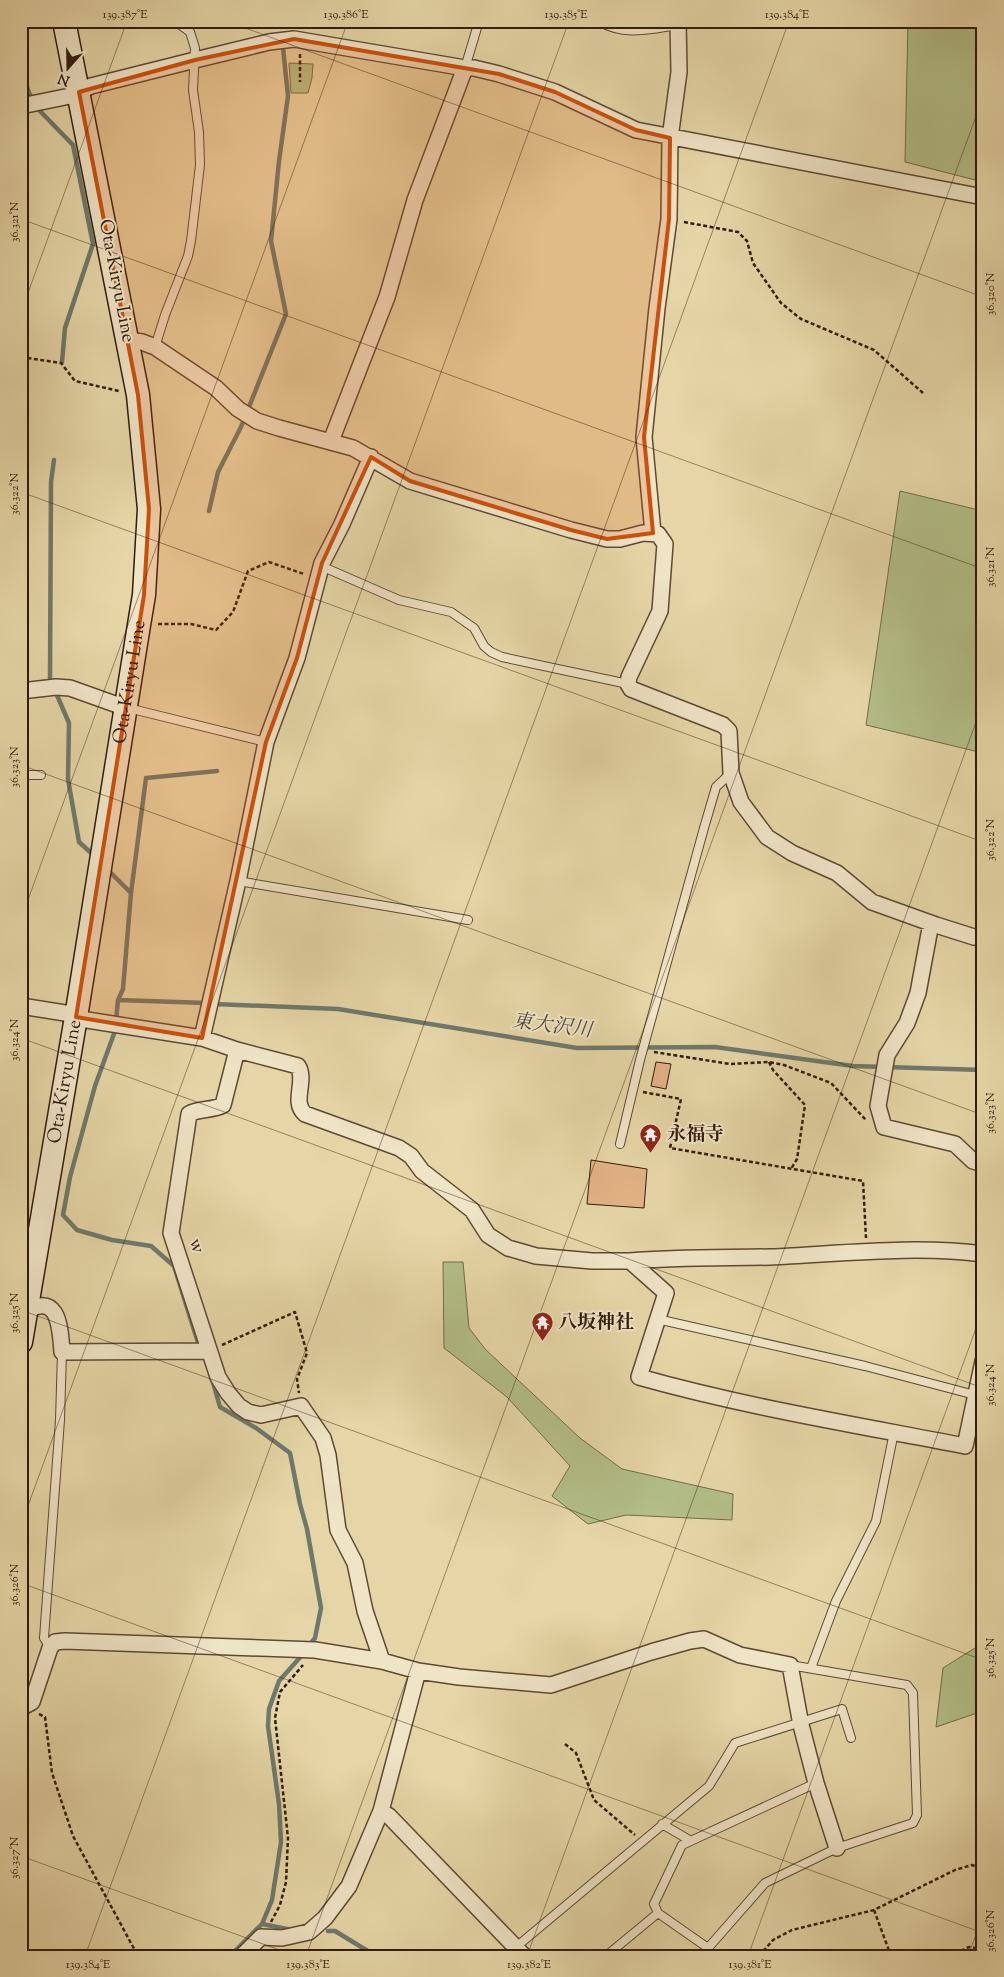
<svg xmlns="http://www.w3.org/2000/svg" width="1004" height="1977" viewBox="0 0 1004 1977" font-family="'Sorts Mill Goudy','Noto Serif JP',serif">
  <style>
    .green { fill: #b3be88; stroke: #726c4a }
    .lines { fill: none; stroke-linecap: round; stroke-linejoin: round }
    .stream { stroke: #6e796d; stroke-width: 4.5 }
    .building { fill: #e3b386; stroke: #301a0c }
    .service-casing { stroke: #5e4933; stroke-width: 10 }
    .minor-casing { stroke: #5e4933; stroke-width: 18 }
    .secondary-casing { stroke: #301a0c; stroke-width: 25 }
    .path { stroke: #301a0c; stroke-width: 2.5; stroke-dasharray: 4 2.5; stroke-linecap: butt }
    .service { stroke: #efe4c6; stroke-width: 8 }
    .minor { stroke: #efe4c6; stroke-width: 15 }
    .secondary { stroke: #efe4c6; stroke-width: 22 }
    .marked { fill: #cc500c; fill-opacity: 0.2; stroke: #cc500c; stroke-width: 4; stroke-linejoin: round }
    .ticks { fill: none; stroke: #301a0c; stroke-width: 1; stroke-opacity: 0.45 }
    .labels { text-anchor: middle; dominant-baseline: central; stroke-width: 4; stroke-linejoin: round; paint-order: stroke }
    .street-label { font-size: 19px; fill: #301a0c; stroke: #efe4c6 }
    .poi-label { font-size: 19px; font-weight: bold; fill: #301a0c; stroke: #efe4c6; text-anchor: start }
    .water-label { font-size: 20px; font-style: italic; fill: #4f493d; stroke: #efe4c6 }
    .neatline { fill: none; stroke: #301a0c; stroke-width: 2 }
    .ticks-label { font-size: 12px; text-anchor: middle; fill: #301a0c }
  </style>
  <rect width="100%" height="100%" fill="#e6d6a7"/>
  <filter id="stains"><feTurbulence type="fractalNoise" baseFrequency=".004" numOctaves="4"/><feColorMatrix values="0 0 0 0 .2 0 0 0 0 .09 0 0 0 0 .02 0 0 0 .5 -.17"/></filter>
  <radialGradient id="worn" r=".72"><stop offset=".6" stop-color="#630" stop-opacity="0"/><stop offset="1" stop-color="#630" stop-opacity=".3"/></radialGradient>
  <path class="green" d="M908 21H983V182L905 162Z
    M289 63 313 64 312 78 308 93H291Z
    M900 491 983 511V753L866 725Z
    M443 1262H463L469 1328 486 1350 580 1438 622 1469 733 1494 732 1520 626 1515 588 1524 552 1496 570 1466 507 1397 444 1348Z
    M983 1643V1711L936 1727 943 1668Z"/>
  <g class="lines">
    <path class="stream" d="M281 21V24
      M21 69 29 93 40 111 73 145 93 244 65 328 62 362
      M54 460 51 482 50 679 69 723 68 779 79 842 90 852
      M209 511 218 472 241 427 286 314 271 241 279 161 288 96 283 48
      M111 873 131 893 123 989 118 1000 115 1031 95 1086 70 1177 63 1215 77 1230 112 1240 151 1246 174 1266 200 1349
      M131 893 146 778 217 771
      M118 1000 206 1003
      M214 1004 338 1009 577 1048 715 1047 853 1066 983 1070
      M212 1379 220 1407 256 1428 290 1453 300 1504 307 1529 321 1608 315 1638 308 1647
      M262 1924 292 1930
      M328 1931H335L376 1956
      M230 1956 262 1924 272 1900 281 1842 279 1804 268 1726 269 1709 279 1681 304 1653"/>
  </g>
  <path class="building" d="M656 1062 671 1064 666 1089 651 1086Z
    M591 1160 647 1169 644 1208 587 1204Z"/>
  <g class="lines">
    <defs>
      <path id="service" d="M599 21C624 37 651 29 678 25
        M465 68 479 21
        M155 347 165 315 188 256 191 241 200 165 199 132 193 90 195 48 190 32 175 21
        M321 566 399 600 451 612 474 628 484 646 491 652 502 657 628 684
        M128 708 266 742
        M21 775H41
        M238 881 468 920
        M620 1144 640 1060 704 828 716 787 731 773
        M657 1319 865 1366 975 1395
        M50 1648 44 1638 60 1420 62 1352
        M811 1668 836 1601 876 1521 894 1432
        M662 1824 691 1841
        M516 1947 709 1786 735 1743 842 1709 851 1738
        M708 1948 658 1913 654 1904 682 1845 816 1783
        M606 1956 658 1913
        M699 1956 708 1948 765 1883 837 1848 913 1823 917 1815 913 1693 907 1685 790 1665"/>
      <path id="minor" d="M21 106 70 96 91 86 195 60 269 42 294 39 465 68H474L499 74 555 92 636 130 983 197
        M128 340 142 342 155 347 216 388 238 409 257 421 279 428 353 448 410 481 571 530 607 539H620L643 533 658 534 665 544 660 611 629 677 628 684 631 689 723 725 729 731 731 773 741 802 767 837 792 853 837 873 872 902 936 925 974 937 983 938
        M331 441 387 297 415 200 465 68
        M653 533 644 437 657 308 669 219 670 138 679 72 678 21
        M21 691 56 687 70 688 126 708
        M931 923 918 993 907 1023 887 1055 878 1106 884 1127 955 1144 973 1161 983 1164
        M21 1006 71 1014 87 1020 202 1038 237 1050 298 1066C307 1081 291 1102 305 1114L399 1148 411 1156 422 1171 472 1210 488 1235 508 1248 536 1256 592 1261H630L666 1293 639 1377C746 1407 856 1425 965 1446L983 1361
        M202 1038 238 881 266 742 297 658 322 563 342 524 371 457
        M237 1050 223 1105C212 1111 199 1108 189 1114L171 1233 218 1377 228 1393 239 1406 248 1412 261 1415 301 1406 323 1438 328 1455 338 1530 355 1563 365 1611 382 1661
        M630 1261C677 1257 724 1258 770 1257 839 1254 915 1245 983 1254
        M21 1314C59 1289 60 1326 62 1352L209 1351
        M21 1708 32 1702 50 1648 55 1642 65 1641 315 1650 382 1661 418 1671 459 1677 551 1685 651 1652 690 1641 704 1639 740 1655 790 1665 801 1725 816 1783 837 1848
        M381 1811 389 1816 524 1956
        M242 1956 261 1937 282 1938 309 1932 325 1918 349 1886 381 1811 418 1671"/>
      <g id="secondary">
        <path id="s1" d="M21 1342 76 1017 139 625 144 595 149 509 138 395 64 21"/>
      </g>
    </defs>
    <use href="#service" class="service-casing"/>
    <use href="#minor" class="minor-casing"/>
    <use href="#secondary" class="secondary-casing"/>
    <path class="path" d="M300 54V82
      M684 222 738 232 747 241 753 263 781 303 801 319 874 350 923 393
      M21 357 61 363 75 381 119 391
      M158 624H191L216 630 233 612 248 571 269 562 304 574
      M654 1052 730 1064 769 1062 784 1065 831 1083 866 1120
      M769 1062 773 1070 805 1105 797 1159 791 1169
      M643 1092 681 1099 670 1148 863 1181 866 1238
      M222 1345 295 1312 307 1353 297 1379 299 1393
      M39 1714 45 1717 52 1773 73 1836 138 1956
      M565 1744 576 1753 594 1800 635 1835
      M874 1910 891 1956
      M271 1922 280 1905 286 1882 288 1838 275 1718 280 1692 303 1665
      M759 1956 773 1940 792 1930 874 1910 955 1870 972 1865 983 1869
      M949 1956 969 1947 983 1949"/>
    <use href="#service" class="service"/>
    <use href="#minor" class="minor"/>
    <use href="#secondary" class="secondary"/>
  </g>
  <path class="marked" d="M294 39 499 74 555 92 636 130 670 138 669 219 644 437 653 533 607 539 571 530 410 481 371 457 322 563 297 658 266 742 202 1038 76 1017 144 595 149 509 138 395 79 92 195 60Z"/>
  <path class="ticks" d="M226 21 983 297M976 21 983 24M21 219 983 569M21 312 127 21M21 492 983 842M21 765 983 1115M21 919 348 21M21 1038 983 1388M21 1310 983 1660M21 1525 569 21M21 1583 983 1933M21 1856 296 1956M85 1956 789 21M306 1956 983 97M527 1956 983 703M748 1956 983 1309M968 1956 983 1916"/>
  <defs>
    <symbol id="temple-pin" viewBox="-11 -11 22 30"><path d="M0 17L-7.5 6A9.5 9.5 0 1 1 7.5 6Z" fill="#8f2418" stroke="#efe4c6"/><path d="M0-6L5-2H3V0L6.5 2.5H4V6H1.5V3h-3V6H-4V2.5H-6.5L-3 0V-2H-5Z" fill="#fff"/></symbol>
  </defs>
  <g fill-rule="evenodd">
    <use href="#temple-pin" x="638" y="1122" width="25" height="34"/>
    <use href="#temple-pin" x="530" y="1310" width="25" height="34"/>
  </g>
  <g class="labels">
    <g class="street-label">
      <text transform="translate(116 281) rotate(79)">Ota-Kiryu Line</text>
      <text stroke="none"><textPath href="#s1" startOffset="669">Ota-Kiryu Line</textPath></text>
      <text stroke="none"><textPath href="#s1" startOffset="264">Ota-Kiryu Line</textPath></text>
      <text transform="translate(196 1246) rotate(72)">w</text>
    </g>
    <g class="poi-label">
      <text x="667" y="1135">永福寺</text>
      <text x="558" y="1323">八坂神社</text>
    </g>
    <g class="water-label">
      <text transform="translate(552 1027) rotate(7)">東大沢川</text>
    </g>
  </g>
  <rect width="1004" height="1977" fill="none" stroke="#e6d6a7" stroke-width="55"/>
  <g transform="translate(68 68) rotate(200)" stroke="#efe4c6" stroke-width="4" paint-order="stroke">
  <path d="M0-4L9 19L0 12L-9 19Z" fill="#301a0c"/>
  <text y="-8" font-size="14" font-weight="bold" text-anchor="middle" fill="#301a0c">N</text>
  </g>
  <rect x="28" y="28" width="948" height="1922" class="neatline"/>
  <g class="ticks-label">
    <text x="125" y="18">139.387°E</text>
    <text x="346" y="18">139.386°E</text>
    <text x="566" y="18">139.385°E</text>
    <text x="787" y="18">139.384°E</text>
    <text transform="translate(14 222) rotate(-90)" y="4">36.321°N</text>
    <text transform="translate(990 294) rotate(-90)" y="4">36.320°N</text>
    <text transform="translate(14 494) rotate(-90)" y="4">36.322°N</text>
    <text transform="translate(990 567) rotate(-90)" y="4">36.321°N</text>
    <text transform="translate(14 767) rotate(-90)" y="4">36.323°N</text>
    <text transform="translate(990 840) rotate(-90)" y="4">36.322°N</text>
    <text transform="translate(14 1040) rotate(-90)" y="4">36.324°N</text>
    <text transform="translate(990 1113) rotate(-90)" y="4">36.323°N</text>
    <text transform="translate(14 1313) rotate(-90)" y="4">36.325°N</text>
    <text transform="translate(990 1385) rotate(-90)" y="4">36.324°N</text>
    <text transform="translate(14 1585) rotate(-90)" y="4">36.326°N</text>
    <text transform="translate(990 1658) rotate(-90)" y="4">36.325°N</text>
    <text transform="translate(14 1858) rotate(-90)" y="4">36.327°N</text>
    <text transform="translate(990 1931) rotate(-90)" y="4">36.326°N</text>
    <text x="88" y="1968">139.384°E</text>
    <text x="308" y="1968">139.383°E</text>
    <text x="529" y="1968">139.382°E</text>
    <text x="750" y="1968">139.381°E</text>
  </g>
  <rect width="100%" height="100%" filter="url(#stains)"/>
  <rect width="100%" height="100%" fill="url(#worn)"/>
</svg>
